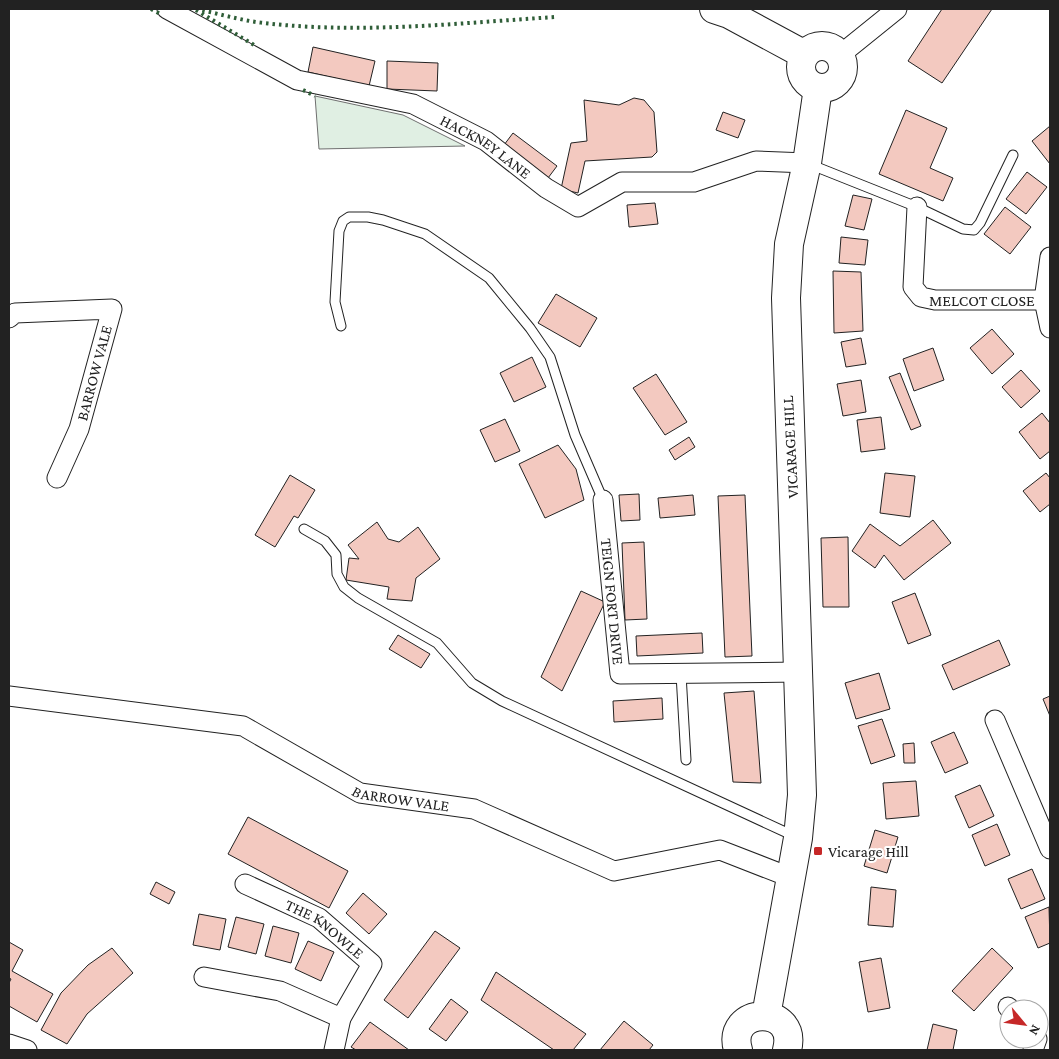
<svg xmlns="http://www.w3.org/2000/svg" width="1059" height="1059" viewBox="0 0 1059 1059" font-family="'Crimson Pro',serif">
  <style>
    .green { fill: #e0efe3; stroke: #6f6f6f }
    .building { fill: #f3c9c0; stroke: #222 }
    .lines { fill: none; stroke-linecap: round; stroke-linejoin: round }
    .service-casing { stroke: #222; stroke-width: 11 }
    .minor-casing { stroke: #222; stroke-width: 21 }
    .primary-casing { stroke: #222; stroke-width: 30 }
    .service { stroke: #fff; stroke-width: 9 }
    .minor { stroke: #fff; stroke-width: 19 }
    .primary { stroke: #fff; stroke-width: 28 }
    .hedge { stroke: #2f5e38; stroke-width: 4; stroke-dasharray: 2.5 4; stroke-linecap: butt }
    .poi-dot { fill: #c62828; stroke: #fff; stroke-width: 2 }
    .labels { text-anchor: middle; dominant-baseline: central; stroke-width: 4; stroke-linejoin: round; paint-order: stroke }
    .street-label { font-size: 16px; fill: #222; stroke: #fff }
    .poi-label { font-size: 16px; fill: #222; stroke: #fff; text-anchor: start }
  </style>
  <rect width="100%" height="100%" fill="#fff"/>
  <path class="green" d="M315 96 403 115 465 146 319 149Z"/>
  <path class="building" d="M942 9H992L942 83 908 61Z
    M313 47 375 61 369 86 308 72Z
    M387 61 438 63 437 91 387 89Z
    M634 98 644 100 654 112 657 152 652 157 585 161 578 193 561 189 571 143 587 141 584 100 619 105Z
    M906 110 947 128 930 168 953 178 943 201 879 174Z
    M723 112 745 120 738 138 716 130Z
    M1050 126V164L1032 141Z
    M513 133 557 166 545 182 501 149Z
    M1027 172 1047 187 1026 214 1006 199Z
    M853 195 872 199 864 230 845 226Z
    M655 203 658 224 629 227 627 205Z
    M1005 207 1031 227 1010 254 984 234Z
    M841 237 868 240 865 265 839 263Z
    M833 271 861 272 863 331 834 333Z
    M556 294 597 318 580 347 538 323Z
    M992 329 1014 354 992 374 970 348Z
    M861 338 866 364 846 367 841 342Z
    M933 348 944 380 914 391 903 359Z
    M532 357 546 387 514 402 500 373Z
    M1021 370 1040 391 1021 408 1002 387Z
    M900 373 921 426 911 430 889 377Z
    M656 374 687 422 665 435 633 388Z
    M861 380 866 412 843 416 837 384Z
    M1042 413 1050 423V451L1040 459 1019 432Z
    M881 417 885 449 861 452 857 420Z
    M505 419 520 451 495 462 480 430Z
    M689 437 695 447 675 460 669 450Z
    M558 445 576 469 584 500 545 518 519 464Z
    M885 473 915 476 910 517 880 513Z
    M1046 473 1050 478V504L1040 512 1023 491Z
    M290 475 315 490 298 518 294 516 275 547 255 535Z
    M639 494 640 520 621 521 619 495Z
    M693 495 695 515 660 518 658 498Z
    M745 495 752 656 725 657 718 496Z
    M933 520 951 543 904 580 884 555 875 568 852 551 870 524 900 546Z
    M377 522 388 539 399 542 418 527 440 559 416 578 412 601 387 599 389 587 346 580 349 558 359 559 348 545Z
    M848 537 849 607H823L821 538Z
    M644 542 647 619 625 620 622 543Z
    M581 591 605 602 562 691 541 677Z
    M915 593 931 635 908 644 892 602Z
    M702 633 703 653 637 656 636 636Z
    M398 635 430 654 421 668 389 649Z
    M999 640 1010 665 953 690 942 665Z
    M879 673 890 709 856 719 845 683Z
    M754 691 761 783 733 782 724 693Z
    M1050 696V716L1043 699Z
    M662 698 663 719 614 722 613 701Z
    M882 719 895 756 871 764 858 726Z
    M954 732 968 763 945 773 931 742Z
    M914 743 915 763H904L903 744Z
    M916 781 919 816 886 819 883 783Z
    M980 785 994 816 969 828 955 796Z
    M248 817 348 871 329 908 228 854Z
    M997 824 1010 855 985 866 972 835Z
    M875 830 898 837 887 873 864 866Z
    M1032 869 1045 899 1021 909 1008 879Z
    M156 882 175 892 169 904 150 894Z
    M871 887 896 890 893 927 868 925Z
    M363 893 387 914 369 934 346 913Z
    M1049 907 1050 943 1038 948 1025 917Z
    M199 914 226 919 220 950 193 945Z
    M236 917 264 924 256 954 228 947Z
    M273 926 299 933 291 963 265 956Z
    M435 931 460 948 408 1018 384 1000Z
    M308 941 334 952 321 981 295 969Z
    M9 942 23 950 12 971 53 994 37 1022 9 1006V983L11 979 9 978Z
    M112 948 133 973 87 1014 67 1044 41 1030 61 993 88 965Z
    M992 948 1013 968 974 1011 952 991Z
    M881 958 890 1008 868 1012 859 962Z
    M496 972 586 1034 573 1050H554L481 1000Z
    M451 999 468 1012 446 1041 429 1029Z
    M624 1021 653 1045 649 1050H600Z
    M370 1022 409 1050H356L351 1047Z
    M933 1024 957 1030 953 1050H927Z"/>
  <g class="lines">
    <defs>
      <path id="service" d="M809 164 917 207 963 229 974 230 980 223 1013 155
        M341 326 335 302 339 231 343 221 349 217H368L383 220 425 234 489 278 530 328 550 357 575 435 603 500
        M304 529 325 541 336 555 337 574 344 587 358 598 437 643 472 683 502 701 794 836
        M681 674 686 760"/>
      <g id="minor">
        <path id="s1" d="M167 9 297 80 413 104 486 141 546 188 578 207 622 182H694L756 161 807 163"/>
        <path d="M840 55 897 9"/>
        <path id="s2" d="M917 207 913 287 921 297 935 300H1044"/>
        <path d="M1050 257 1044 300 1050 328"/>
        <path d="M9 318 15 313 112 309 79 429 57 478"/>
        <path id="s3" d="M603 500 620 674 800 672"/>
        <path id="s4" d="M9 696 243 726 360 793 474 809 614 871 720 850 792 878"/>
        <path d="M995 720 1050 849"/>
        <path id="s5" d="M245 884 319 918 372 964 341 1018 334 1050"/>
        <path d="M204 977 280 991 341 1018"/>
        <path d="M1008 1007 1010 1009"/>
        <path d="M9 1044 27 1050"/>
        <path d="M1033 1050 1037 1039"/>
      </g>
      <path id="primary" d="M714 9 729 14 805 55
        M801 67a21 21 0 1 1 42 0a21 21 0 1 1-42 0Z
        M766 1016 798 838 802 795 786 298 789 244 807 163 818 88
        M738 1050C725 1006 799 1004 787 1050"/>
    </defs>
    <use href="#service" class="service-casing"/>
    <use href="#minor" class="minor-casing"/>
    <use href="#primary" class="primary-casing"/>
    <use href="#service" class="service"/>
    <use href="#minor" class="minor"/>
    <use href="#primary" class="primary"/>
    <path class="hedge" d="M151 9 162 15
      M196 9C216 13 236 19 256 22 355 35 457 23 556 17
      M196 10 254 45
      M303 90 315 96"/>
  </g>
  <rect class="poi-dot" x="813" y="846" width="10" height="10" rx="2.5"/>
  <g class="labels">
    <g class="street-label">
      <text stroke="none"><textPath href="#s1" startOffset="351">HACKNEY LANE</textPath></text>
      <text stroke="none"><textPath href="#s2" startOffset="154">MELCOT CLOSE</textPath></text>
      <text transform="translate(94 373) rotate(-75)">BARROW VALE</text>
      <text transform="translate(790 447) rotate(-93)">VICARAGE HILL</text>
      <text stroke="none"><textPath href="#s3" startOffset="102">TEIGN FORT DRIVE</textPath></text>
      <text stroke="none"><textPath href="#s4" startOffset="412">BARROW VALE</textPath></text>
      <text stroke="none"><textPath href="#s5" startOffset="92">THE KNOWLE</textPath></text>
    </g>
    <g class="poi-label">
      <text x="828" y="851">Vicarage Hill</text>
    </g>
  </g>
  <rect width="1059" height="1059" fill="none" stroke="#222222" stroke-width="20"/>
  <g transform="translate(1024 1024) rotate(119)"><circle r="24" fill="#ffffff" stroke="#a7a7a7"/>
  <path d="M0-4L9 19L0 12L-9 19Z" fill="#c62828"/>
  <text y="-8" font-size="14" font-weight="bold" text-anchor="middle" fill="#222222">N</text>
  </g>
</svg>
